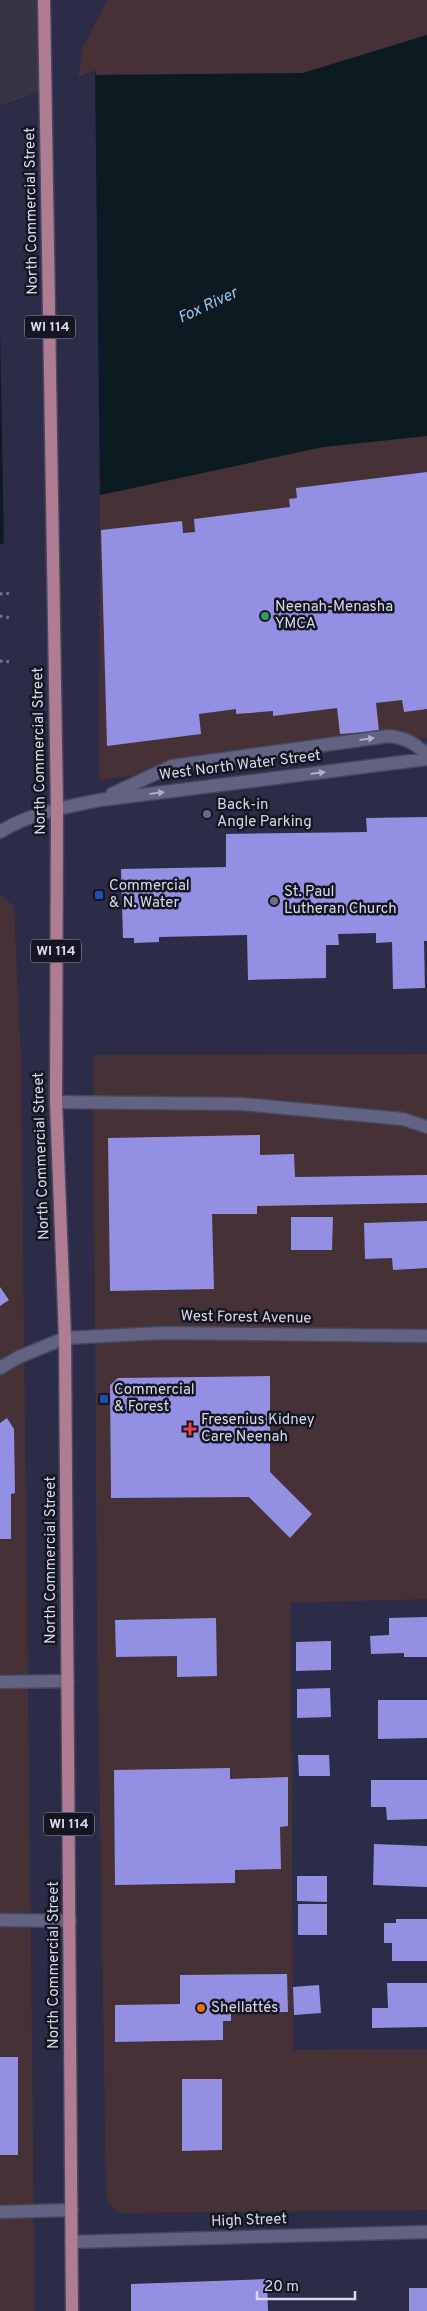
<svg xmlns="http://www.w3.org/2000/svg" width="427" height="2311" viewBox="0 0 427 2311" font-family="Overpass,sans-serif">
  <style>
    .commercial { fill: #453136 }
    .industrial { fill: #393444 }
    .water { fill: #0c1b21 }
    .pier { fill: #2c2c48 }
    .building { fill: #938fe3 }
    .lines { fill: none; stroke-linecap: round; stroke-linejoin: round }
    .minor-casing { stroke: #47475e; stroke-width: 15 }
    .major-casing { stroke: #47475e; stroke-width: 15 }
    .path { stroke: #75768d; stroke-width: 3; stroke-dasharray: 2.5 4; stroke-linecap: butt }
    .minor { stroke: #626282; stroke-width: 12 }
    .major { stroke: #b07c93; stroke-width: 12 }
    .oneway { fill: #adaec5 }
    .leisure-dot { fill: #2e9e5b; stroke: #161623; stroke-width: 2 }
    .service-dot { fill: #5c6f8a; stroke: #161623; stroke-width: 2 }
    .transit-dot { fill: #1a4fb4; stroke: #161623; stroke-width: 2 }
    .worship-dot { fill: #6b7280; stroke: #161623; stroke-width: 2 }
    .health-dot { fill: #e0444e; stroke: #161623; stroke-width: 2 }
    .food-dot { fill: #e8710a; stroke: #161623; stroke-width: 2 }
    .labels { text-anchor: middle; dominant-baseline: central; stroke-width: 5; stroke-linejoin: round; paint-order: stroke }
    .shield { fill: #161623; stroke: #9c9dae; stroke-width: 1 }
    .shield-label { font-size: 14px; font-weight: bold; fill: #d6d7e9 }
    .street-label { font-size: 15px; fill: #d6d7e9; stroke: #161623 }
    .poi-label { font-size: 15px; fill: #d6d7e9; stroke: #161623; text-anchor: start }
    .water-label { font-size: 16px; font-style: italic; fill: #82d2f4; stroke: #161623 }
  </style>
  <rect width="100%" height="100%" fill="#2c2c48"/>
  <path class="commercial" d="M107 0H427V35L303 73 96 75 95 71 78 77 83 47Z
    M427 436V738L99 780 100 495 323 447Z
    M0 895 14 906 21 1059 35 2311H0Z
    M427 1054V1599L291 1603 293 2050 427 2049V2210L118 2213 108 2202 106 2191 97 1631 93 1055Z"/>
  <path class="industrial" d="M0 0H44L46 90 0 106Z"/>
  <path class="water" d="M427 35V436L323 447 100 495 46 516 0 545V106L5 105 95 71 96 75 303 73Z"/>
  <path class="pier" d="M95 71 100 498 47 518 4 546 0 328V106L5 105Z"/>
  <path class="building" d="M427 472V709L404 712 402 700 376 703 379 731 340 734 337 708 273 716V711L236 714V709L199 714 201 734 107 746 101 530 182 521 183 533 195 532 194 519 290 507 289 499 297 498 296 488Z
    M427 817V941H424L425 988 393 989 392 942 376 943V933L338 934 339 945H326V978L248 980 247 935 159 937V942L134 943V938H123L121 869 226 867V834L367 832 366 818Z
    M260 1135V1155L294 1154 295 1177 427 1175V1203L257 1206V1214H212L214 1289 110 1291 108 1138Z
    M291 1217H333L332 1250H291Z
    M427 1221V1268L393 1270 392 1258 365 1259 364 1223Z
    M0 1287 9 1300 0 1306Z
    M270 1376V1472L312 1514 290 1538 249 1497 111 1498 110 1385 118 1378Z
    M7 1418 14 1429 15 1493 11 1494V1539H0V1423Z
    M427 1617V1657H404V1653L371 1654 370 1636 389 1635V1618Z
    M216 1618 217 1676 177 1677V1656L116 1657 115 1620Z
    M331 1641V1670L296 1671V1642Z
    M330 1688 331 1717 297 1718V1689Z
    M378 1700H427V1738L378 1739Z
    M298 1755H329L330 1776H299Z
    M230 1768V1779L288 1777V1826L280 1827 281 1869 235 1870V1883L115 1885 114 1770Z
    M371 1780H427V1819L387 1820 386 1807H371Z
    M374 1844 427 1846V1887L373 1885Z
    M297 1876H327V1902L297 1901Z
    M298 1904H327V1935H298Z
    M396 1919H427V1961H392V1943H384V1923H396Z
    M287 1974 288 2012 231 2013V2021H223V2040L115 2042V2005L180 2004V1975Z
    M387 1983H427V2027L372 2028V2008H388Z
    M319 1985 321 2013 294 2015 293 1987Z
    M0 2057H18V2155H0Z
    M182 2079H222V2150L182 2151Z
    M267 2279 268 2311H131V2284Z
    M409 2288H427V2311H409Z"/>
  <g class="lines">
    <defs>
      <path id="minor" d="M112 794 172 766 389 736C406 738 415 743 427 755
        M0 832C30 813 66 807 100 800L427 759
        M56 1102 242 1104 403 1119 427 1127
        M0 1368 19 1357 65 1338 163 1333 427 1336
        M0 1682 68 1681
        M0 1920 70 1921
        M0 2212 72 2210
        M71 2242 427 2232"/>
      <path id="major" d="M44 0 57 808 56 1102 65 1338 72 2311"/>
    </defs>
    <use href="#minor" class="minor-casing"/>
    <use href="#major" class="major-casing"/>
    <path class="path" d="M0 594 11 593
      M0 616 10 618
      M0 661 11 662"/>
    <use href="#minor" class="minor"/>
    <use href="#major" class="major"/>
  </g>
  <defs><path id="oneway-solid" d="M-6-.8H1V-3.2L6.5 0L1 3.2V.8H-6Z" transform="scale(1.25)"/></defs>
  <g class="oneway">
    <use href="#oneway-solid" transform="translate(367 739) rotate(-8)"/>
    <use href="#oneway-solid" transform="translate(318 773) rotate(-7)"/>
    <use href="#oneway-solid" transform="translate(157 793) rotate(-7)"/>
  </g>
  <circle class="leisure-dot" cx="265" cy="616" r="5"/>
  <circle class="service-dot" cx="207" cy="814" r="5"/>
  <g class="transit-dot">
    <rect x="94" y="890" width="10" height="10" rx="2.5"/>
    <rect x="99" y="1394" width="10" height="10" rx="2.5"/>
  </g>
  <circle class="worship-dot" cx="274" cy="901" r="5"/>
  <path class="health-dot" d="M187.5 1421.5h5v5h5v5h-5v5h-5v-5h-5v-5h5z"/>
  <circle class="food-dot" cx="201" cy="2008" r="5"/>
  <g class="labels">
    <g class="shield">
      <rect x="25" y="315.5" width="50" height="23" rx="4"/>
      <rect x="31" y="939.5" width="50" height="23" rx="4"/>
      <rect x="44" y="1812.5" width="50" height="23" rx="4"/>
    </g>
    <g class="shield-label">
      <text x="50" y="327">WI 114</text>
      <text x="56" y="951">WI 114</text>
      <text x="69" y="1824">WI 114</text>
    </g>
    <g class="street-label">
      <text transform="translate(32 211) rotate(-91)">North Commercial Street</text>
      <text transform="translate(40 751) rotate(-91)">North Commercial Street</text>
      <text transform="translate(240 766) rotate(-7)">West North Water Street</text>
      <text transform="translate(42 1156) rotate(-92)">North Commercial Street</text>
      <text transform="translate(246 1318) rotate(1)">West Forest Avenue</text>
      <text transform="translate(51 1560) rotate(-90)">North Commercial Street</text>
      <text transform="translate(54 1965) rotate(-90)">North Commercial Street</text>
      <text transform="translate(249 2221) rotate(-2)">High Street</text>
    </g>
    <g class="poi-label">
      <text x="275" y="607">Neenah-Menasha<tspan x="275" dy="17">YMCA</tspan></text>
      <text x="217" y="805">Back-in<tspan x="217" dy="17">Angle Parking</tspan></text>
      <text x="109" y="886">Commercial<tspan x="109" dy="17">&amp; N. Water</tspan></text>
      <text x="284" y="892">St. Paul<tspan x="284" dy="17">Lutheran Church</tspan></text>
      <text x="114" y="1390">Commercial<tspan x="114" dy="17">&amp; Forest</tspan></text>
      <text x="201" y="1420">Fresenius Kidney<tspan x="201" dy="17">Care Neenah</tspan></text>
      <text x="211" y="2008">Shellattés</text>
    </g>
    <g class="water-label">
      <text transform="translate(208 306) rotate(-25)">Fox River</text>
    </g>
  </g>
  <path d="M257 2291v8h98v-8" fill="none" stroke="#d6d7e9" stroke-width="2.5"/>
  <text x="264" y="2291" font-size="15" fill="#d6d7e9" stroke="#161623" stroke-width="4" paint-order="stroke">20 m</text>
</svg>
